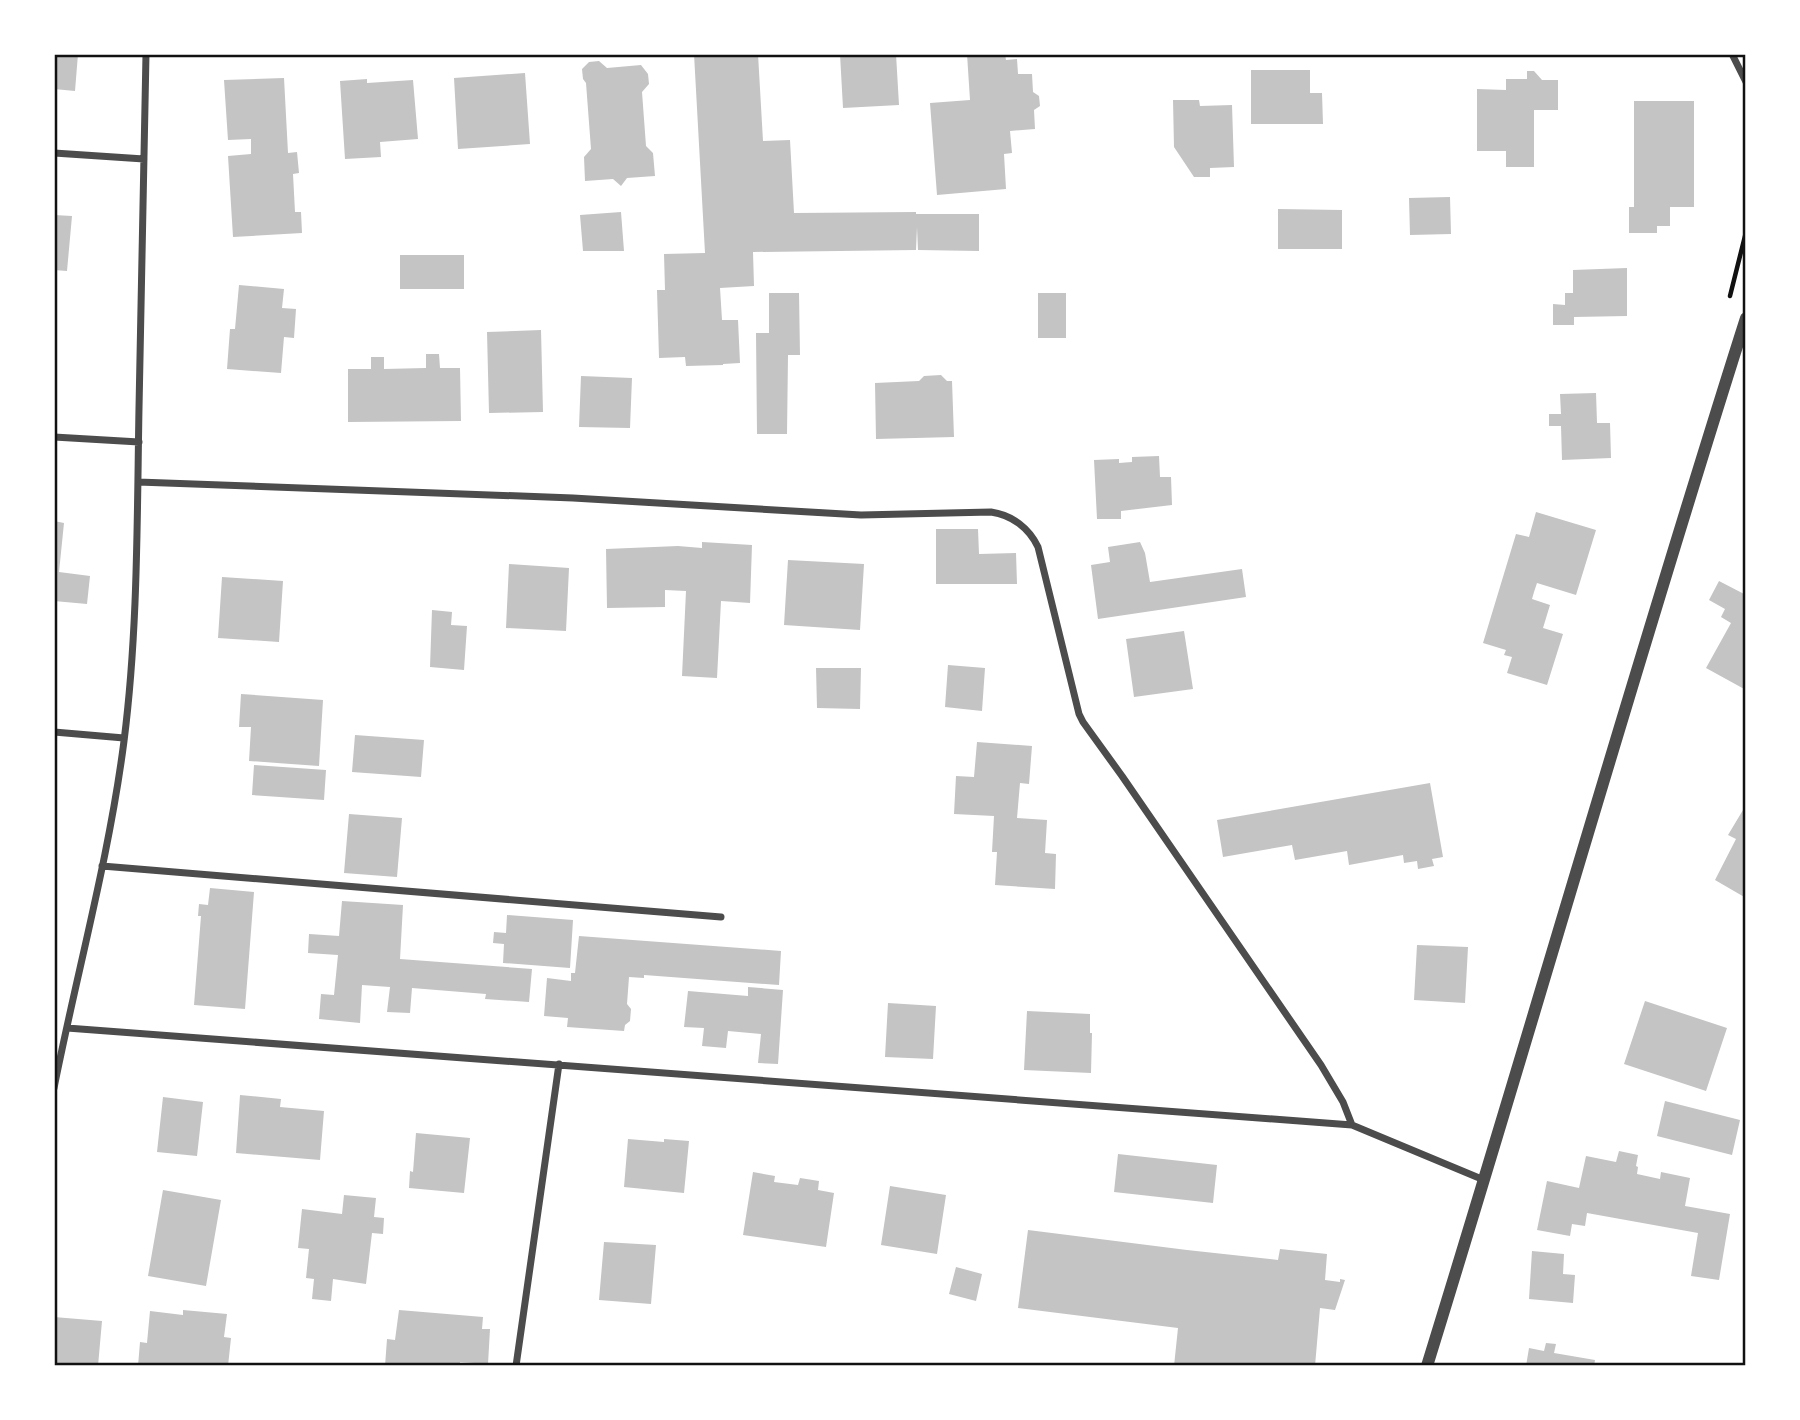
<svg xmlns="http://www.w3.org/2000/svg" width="1800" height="1420" viewBox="0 0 1800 1420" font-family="Jost,sans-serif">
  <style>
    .building { fill: #c4c4c4 }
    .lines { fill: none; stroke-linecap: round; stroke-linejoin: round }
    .path { stroke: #111; stroke-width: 4.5 }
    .minor { stroke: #4c4c4c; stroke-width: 7 }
    .tertiary { stroke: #4c4c4c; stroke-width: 12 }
    .neatline { fill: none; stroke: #111; stroke-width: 2.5 }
  </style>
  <rect width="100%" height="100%" fill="#fff"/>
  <path class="building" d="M54 54H78L75 91 54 89Z
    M694 54H758L763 141 790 140 794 213 916 212V214H979V251L918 250 917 227 916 250 753 252 754 286 720 288 722 320H738L740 363 723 364V365L686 366 685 357 659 358 657 290H665L664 254 705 253Z
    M840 54H896L899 105 843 108Z
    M967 54H1005L1006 60 1017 59 1018 74H1032L1033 92 1039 96 1040 106 1034 110 1035 129 1010 131 1012 153 1004 154 1006 189 937 195 930 103 970 100Z
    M599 61 607 68 641 65 648 74 649 84 642 92 646 146 653 153 655 176 627 178 621 186 613 179 585 181 584 157 591 149 586 83 583 79 582 69 589 62Z
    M1251 70H1310V93H1322L1323 124H1251Z
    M1527 71H1534L1542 80H1558V110H1534V167H1506V151H1477V89L1506 90V79H1527Z
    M525 73 530 144 458 149 454 78Z
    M284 78 288 153 297 152 299 173 293 174 295 212H301L302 233 233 237 228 156 251 154V139L228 140 224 80Z
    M367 79V83L413 80 418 139 380 142 381 157 345 159 340 81Z
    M1173 100H1199L1200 106 1232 105 1234 167 1210 168V177H1194L1174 147Z
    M1634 101H1694V207H1670V226H1657V233H1629V207H1634Z
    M1450 197 1451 234 1410 235 1409 198Z
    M1278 209 1342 210V249H1278Z
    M621 212 624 251H583L580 215Z
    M54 215 72 216 67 271 54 270Z
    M400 255H464V289H400Z
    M1627 268V316L1574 317V325H1553V304L1565 305V293H1573V270Z
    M239 285 284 289 282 308 296 309 294 338 284 337 281 373 227 369 230 329H235Z
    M769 293H799L800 355H788L787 434H757L756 333H769Z
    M1038 293H1066V338H1038Z
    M541 330 543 412 489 413 487 332Z
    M426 354H439L440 368H460L461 421 348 422V369H371V357H384V369L426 368Z
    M941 375 947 381H952L954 437 876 439 875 383 919 381 924 376Z
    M581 376 632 378 630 428 579 427Z
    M1596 393 1597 423H1610L1611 458 1562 460 1561 426H1549V414H1561L1560 394Z
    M1159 456 1160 477H1171L1172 505 1121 511V519H1097L1094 460 1119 459V463L1132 462V457Z
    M1536 512 1596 530 1576 595 1537 583 1534 592 1532 599 1550 605 1543 628 1563 634 1547 685 1507 673 1512 657 1504 655 1506 650 1483 643 1516 534 1529 537Z
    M54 521 64 523 59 572 90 576 87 604 54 601Z
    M936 529H978L979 554 1016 553 1017 584H936Z
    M702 542 752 545 750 603 721 601 717 678 682 676 686 591 665 590V607L607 608 606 549 678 546 702 548Z
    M1140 542 1145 553 1150 582 1242 569 1246 597 1098 619 1091 565 1110 562 1108 547Z
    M788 560 864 564 860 630 784 625Z
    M509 564 569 568 566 631 506 628Z
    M222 577 283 581 279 642 218 638Z
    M1719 581 1746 595V690L1706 668 1731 623 1721 617 1725 609 1709 600Z
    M432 610 452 612 451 625 467 626 464 670 430 667Z
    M1184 631 1193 689 1134 697 1126 639Z
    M948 665 985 668 982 711 945 707Z
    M816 668H861L860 709 817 708Z
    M241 694 323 700 319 766 249 761 251 727H239Z
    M355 735 424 740 421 777 352 772Z
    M977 742 1032 746 1029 784 1020 783 1017 818 1047 820 1045 853 1056 854 1055 889 995 885 997 852H992L994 816 954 814 956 776 974 777Z
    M254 765 326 770 324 800 252 795Z
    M1430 783 1443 857 1432 859 1434 866 1418 869 1417 861 1404 863 1403 855 1349 865 1347 851 1295 860 1292 845 1223 857 1217 820Z
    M1746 805V898L1715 880 1736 839 1728 835Z
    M349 814 402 818 397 877 344 873Z
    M210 888 254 892 245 1009 194 1005 201 916H198L199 904 208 905Z
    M342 901 403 905 400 959 532 969 529 1002 485 999 486 994 412 988 410 1013 387 1012 390 987 362 985 360 1023 319 1019 321 994 334 995 338 955 308 953 309 934 339 936Z
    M507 915 573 920 570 968 503 963 504 944 493 943 494 932 506 933Z
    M579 936 781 951 779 985 644 975V978L629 977 627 1004 631 1009 630 1021 625 1025 624 1031 567 1027 568 1018 544 1016 547 978 571 981V973H575Z
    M1417 945 1468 947 1465 1003 1414 1000Z
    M748 987 783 990 778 1064 758 1063 761 1034 728 1031 726 1048 702 1046 704 1028 684 1027 688 991 748 996Z
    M1645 1001 1727 1028 1706 1091 1624 1064Z
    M888 1003 936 1006 933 1059 885 1057Z
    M1027 1011 1090 1014V1033H1092L1091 1073 1024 1070Z
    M240 1095 281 1099 280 1107 324 1111 320 1160 236 1153Z
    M163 1097 203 1102 197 1156 157 1152Z
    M1665 1101 1740 1120 1732 1155 1657 1136Z
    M416 1133 470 1138 464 1193 409 1188 410 1171 413 1172Z
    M628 1139 664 1142V1139L689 1141 684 1193 624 1187Z
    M1619 1151 1638 1155 1636 1166 1638 1167 1637 1174 1660 1179 1661 1172 1690 1178 1685 1206 1730 1214 1719 1280 1691 1276 1698 1233 1587 1213 1585 1226 1572 1224 1570 1236 1537 1230 1547 1181 1579 1188 1586 1156 1616 1162Z
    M1118 1154 1217 1165 1213 1203 1114 1192Z
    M753 1172 775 1176 774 1182 798 1185 800 1178 819 1181 818 1190 834 1193 826 1247 743 1235Z
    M890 1186 946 1195 937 1254 881 1245Z
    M163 1190 221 1200 206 1286 148 1276Z
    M344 1195 376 1198 374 1217 384 1218 383 1234 372 1233 366 1284 333 1279 331 1301 312 1299 314 1279 306 1278 309 1249 298 1248 302 1209 342 1214Z
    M1028 1230 1187 1250 1278 1260 1280 1249 1327 1254 1325 1280 1340 1282V1279L1345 1280 1335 1310 1320 1308 1315 1366H1174L1178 1328 1018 1308Z
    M604 1242 656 1245 651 1304 599 1300Z
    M1532 1251 1564 1254 1563 1274 1575 1275 1573 1303 1529 1299Z
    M956 1267 982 1274 976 1301 949 1294Z
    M183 1310 227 1314 224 1337 231 1338 228 1366 195 1364V1366H138L140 1342 147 1343 150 1311 183 1315Z
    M399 1310 483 1317 482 1329H490L488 1364 460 1362V1366H385L387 1339 395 1340Z
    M54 1317 102 1321 98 1366H54Z
    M1546 1343 1556 1344 1554 1353 1595 1360 1594 1366H1526L1529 1348 1544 1351Z"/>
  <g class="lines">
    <path class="path" d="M1730 296 1746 232"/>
    <path class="minor" d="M1732 54 1746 82
      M54 153 144 159
      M54 437 139 442
      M138 482 573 498 861 515 991 512C1012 515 1029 528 1038 547L1079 714 1083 722 1122 776 1321 1065 1343 1102 1352 1125
      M54 732 124 738
      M102 866 721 917
      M67 1028 1352 1125 1484 1180
      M54 1088C77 972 109 858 124 741 138 631 137 519 139 408 141 290 144 172 146 54
      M516 1366 559 1064"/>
    <path class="tertiary" d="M1427 1366C1535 1017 1635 666 1746 318"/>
  </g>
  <rect width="1800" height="1420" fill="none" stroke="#ffffff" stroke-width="112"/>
  <rect x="56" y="56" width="1688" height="1308" class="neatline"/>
</svg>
